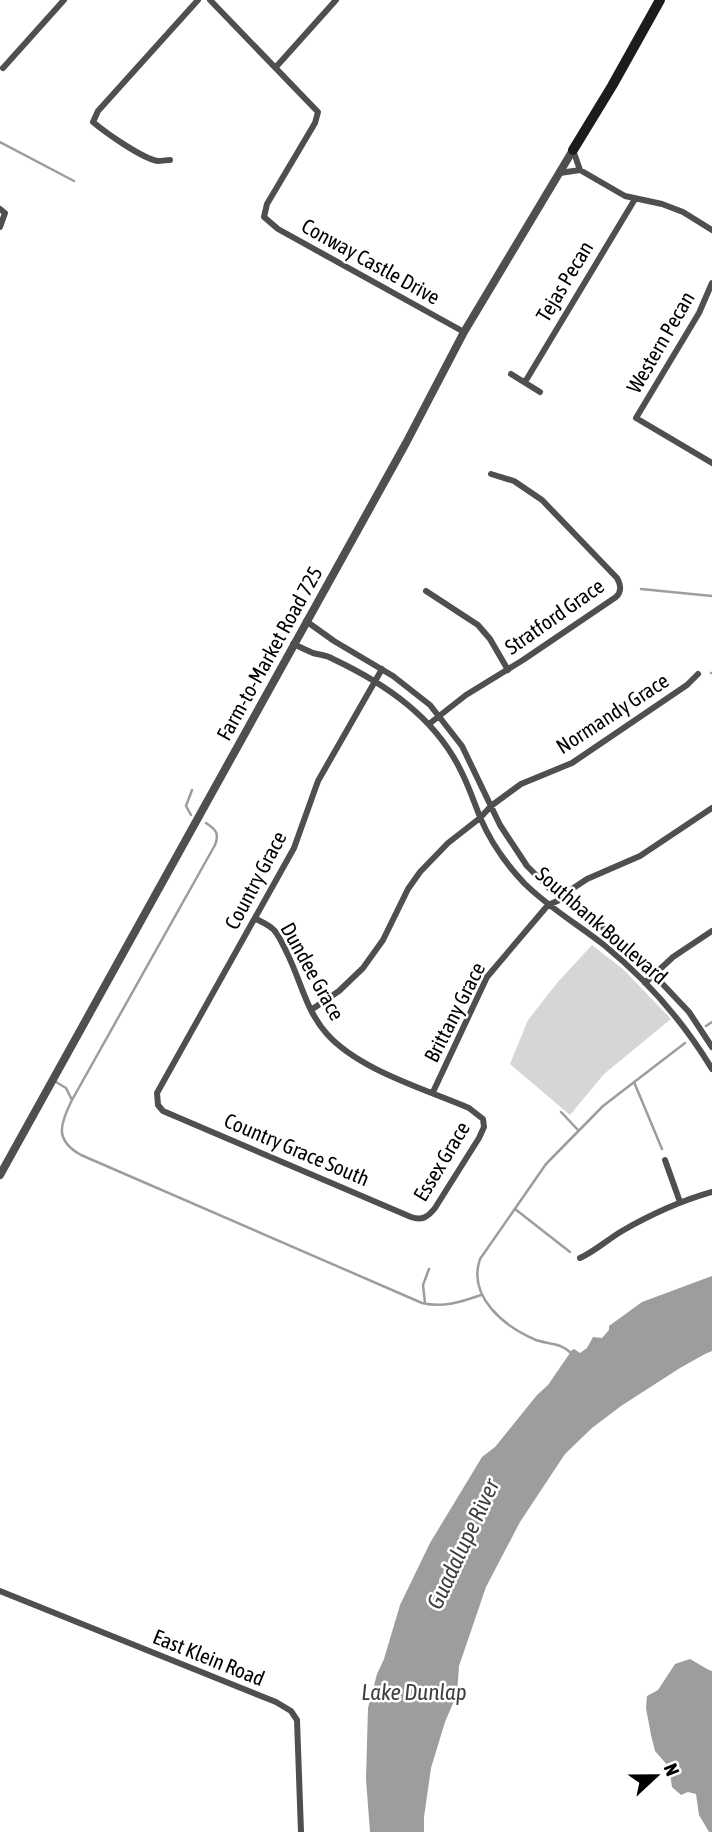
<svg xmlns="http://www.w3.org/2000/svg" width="712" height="1832" viewBox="0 0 712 1832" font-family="'Asap Condensed',sans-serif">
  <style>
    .green { fill: #d6d6d6 }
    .water { fill: #9d9d9d }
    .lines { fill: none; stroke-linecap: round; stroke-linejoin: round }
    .stream { stroke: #9d9d9d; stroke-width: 2.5 }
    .minor { stroke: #4f4f4f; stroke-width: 6 }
    .tertiary { stroke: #4f4f4f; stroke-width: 8 }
    .secondary { stroke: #1c1c1c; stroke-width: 10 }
    .labels { text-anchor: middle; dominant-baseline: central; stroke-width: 5; stroke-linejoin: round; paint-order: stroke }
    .street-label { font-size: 21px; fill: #000; stroke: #fff }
    .water-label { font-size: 23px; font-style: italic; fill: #3e3e3e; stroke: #fff }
  </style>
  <rect width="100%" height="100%" fill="#fff"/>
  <path class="green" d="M592 945 624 970 671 1019 604 1074 570 1115 510 1064 528 1020 557 983Z"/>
  <path class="water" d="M712 1276V1351L705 1354 680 1368 621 1406 592 1428 565 1454 520 1522 486 1587 459 1666 457 1694 445 1722 431 1768 424 1817V1832H370L366 1779 368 1708 377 1674 384 1659 400 1605 430 1543 482 1457 495 1447 537 1395 548 1385 572 1350 574 1349 580 1353 587 1348 593 1337 602 1338 609 1330V1326L642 1302Z
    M690 1659 709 1670 712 1671V1832H709L699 1815 696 1794 688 1792 681 1795 672 1787 669 1767 655 1751 651 1735 646 1708 647 1696 658 1690 675 1664Z"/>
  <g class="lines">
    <path class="stream" d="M0 142 74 181
      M641 589 712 596
      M711 673H712
      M191 815 186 806 192 790
      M206 823C215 829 220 833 215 845L72 1100C60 1124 54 1140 81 1155L422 1303C443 1308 461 1302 481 1295
      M706 1026 712 1022
      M56 1082 66 1088 72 1100
      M634 1082 662 1149
      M561 1112 578 1130
      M515 1209 570 1252
      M425 1303 423 1285 429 1269
      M571 1353C559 1342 551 1345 536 1340 505 1327 467 1297 480 1259L546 1164 603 1106 685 1043"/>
    <path class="minor" d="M210 0 318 112 315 123 267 204 264 217 278 229 464 332
      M276 67 336 0
      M3 68 64 0
      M573 150 580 170 625 196 662 204 683 212 712 230
      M170 160C169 160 160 161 158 161 143 159 106 133 93 122L98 111 198 0
      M560 173 580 170
      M0 209 5 213 0 227
      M712 283 699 313 636 418 712 463
      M511 374 540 392
      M525 382 635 199
      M426 591 478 625 490 639 508 670
      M306 621 334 641 393 676 430 705 462 746 500 825 527 866 551 890 616 937 638 958 689 1012 712 1047
      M293 644C300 647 306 650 313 653 320 655 327 655 333 659 386 684 436 718 462 773 469 787 474 802 480 817 490 841 506 864 524 883 548 907 577 924 604 945 647 980 683 1021 712 1069
      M429 724 466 695 523 660 616 597C622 591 621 585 617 578L542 500 514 481 491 474
      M256 919C262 922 269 925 274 930 280 937 283 945 287 953 301 981 306 1011 327 1034 359 1070 425 1089 469 1108L483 1119 484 1127 479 1138 435 1208C428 1217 422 1221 411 1217L163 1111 158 1105 157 1093 294 848 318 781 382 669
      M645 983 673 957 712 931
      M311 1010 339 991 363 968 383 940 408 889 420 872 448 843 480 818 491 806 521 784 572 763 687 685 698 674
      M433 1092 487 977 548 905 562 899 572 889 587 879 640 856 712 808
      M665 1160 680 1202
      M580 1258C595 1251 607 1240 622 1231 650 1215 680 1201 712 1192
      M0 1591 276 1702 291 1711 297 1720 301 1832"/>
    <path class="tertiary" d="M0 1175 406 443 464 332 573 150"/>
    <path class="secondary" d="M573 150 612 86 660 0"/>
  </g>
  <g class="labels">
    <g class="street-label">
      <text transform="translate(371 261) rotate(29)">Conway Castle Drive</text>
      <text transform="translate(564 281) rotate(-59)">Tejas Pecan</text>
      <text transform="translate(660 342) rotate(-60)">Western Pecan</text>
      <text transform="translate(554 616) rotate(-35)">Stratford Grace</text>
      <text transform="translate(269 653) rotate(-61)">Farm-to-Market Road 725</text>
      <text transform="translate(612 713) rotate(-33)">Normandy Grace</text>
      <text transform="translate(255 880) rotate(-62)">Country Grace</text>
      <text transform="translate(602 925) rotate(41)">Southbank Boulevard</text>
      <text transform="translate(313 971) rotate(61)">Dundee Grace</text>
      <text transform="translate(454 1012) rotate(-63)">Brittany Grace</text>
      <text transform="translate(297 1149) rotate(23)">Country Grace South</text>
      <text transform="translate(441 1161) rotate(-59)">Essex Grace</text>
      <text transform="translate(209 1657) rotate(22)">East Klein Road</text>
    </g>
    <g class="water-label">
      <text transform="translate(463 1544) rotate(-65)">Guadalupe River</text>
      <text x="414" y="1692">Lake Dunlap</text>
    </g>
  </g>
  <g transform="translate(656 1776) rotate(68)" stroke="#ffffff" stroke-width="5" paint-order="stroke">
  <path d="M0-5L12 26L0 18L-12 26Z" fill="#000000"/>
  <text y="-10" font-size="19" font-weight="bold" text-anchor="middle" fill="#000000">N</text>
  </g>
</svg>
